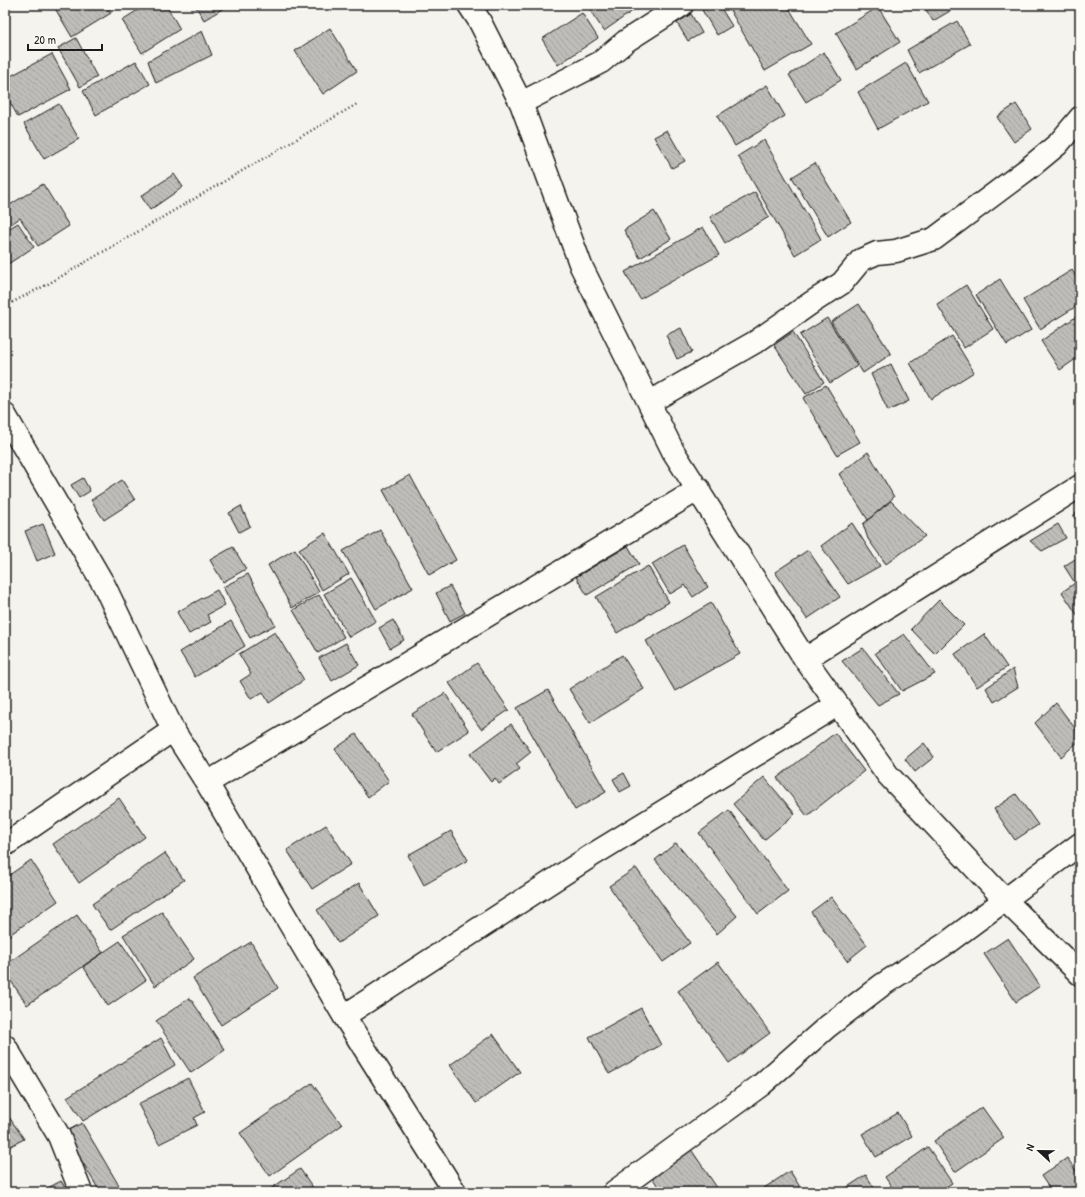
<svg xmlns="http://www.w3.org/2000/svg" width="1085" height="1197" viewBox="0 0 1085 1197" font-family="'Patrick Hand',sans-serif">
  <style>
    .building { fill: url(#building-back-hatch); stroke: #1c1c1c }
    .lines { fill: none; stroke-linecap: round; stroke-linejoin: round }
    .minor-casing { stroke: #1c1c1c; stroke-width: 25 }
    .path { stroke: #1c1c1c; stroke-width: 2.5; stroke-dasharray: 1 3; stroke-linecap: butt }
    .minor { stroke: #fdfcf7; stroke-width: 22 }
  </style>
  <defs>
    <pattern id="building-back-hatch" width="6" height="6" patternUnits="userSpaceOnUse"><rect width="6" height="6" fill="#bebdba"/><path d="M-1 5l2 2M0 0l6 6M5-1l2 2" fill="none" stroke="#a3a29f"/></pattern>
  </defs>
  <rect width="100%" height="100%" fill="#f4f3ee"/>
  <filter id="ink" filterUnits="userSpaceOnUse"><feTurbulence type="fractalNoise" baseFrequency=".025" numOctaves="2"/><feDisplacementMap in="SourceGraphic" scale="8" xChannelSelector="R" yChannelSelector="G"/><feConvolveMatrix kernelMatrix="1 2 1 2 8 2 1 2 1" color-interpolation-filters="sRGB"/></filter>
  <g filter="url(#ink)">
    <path class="building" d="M53 5H106L111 13 72 37Z
      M146 5H166L180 29 142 53 122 20Z
      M195 5H229L204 20Z
      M641 5 604 31 587 6 588 5Z
      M710 5H719L732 26 717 35 702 10Z
      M727 5H787L811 44 765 71Z
      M923 5H953L955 8 933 21Z
      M878 7 900 42 857 69 836 33Z
      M582 13 598 38 558 65 542 39Z
      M691 14 702 33 688 41 677 23Z
      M957 21 970 44 919 73 907 50Z
      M330 28 357 71 323 94 295 51Z
      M202 31 212 55 156 83 148 61Z
      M76 38 97 77 80 87 58 48Z
      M824 52 841 80 806 102 789 75Z
      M52 54 71 89 18 117 5 93V79Z
      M136 61 150 84 96 115 83 91Z
      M906 63 928 101 878 129 858 92Z
      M767 85 785 116 735 146 717 116Z
      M59 104 79 139 44 159 24 124Z
      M1016 104 1032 129 1014 142 997 117Z
      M667 130 685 161 672 168 654 137Z
      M764 140 821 239 795 255 738 156Z
      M815 163 851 222 828 237 792 177Z
      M174 174 183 187 150 210 141 196Z
      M43 184 69 226 38 246 20 218 8 226 5 220V208Z
      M755 192 769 217 725 243 710 217Z
      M654 211 671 239 640 258 624 230Z
      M18 223 34 247 5 266V231Z
      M703 227 719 255 640 299 625 272Z
      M1072 270 1080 283V304L1040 329 1023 300Z
      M1000 279 1031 330 1007 345 976 295Z
      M966 285 993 329 964 348 937 304Z
      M859 304 891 354 863 373 831 322Z
      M1080 314V356L1060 370 1041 341Z
      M827 318 857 366 830 383 800 335Z
      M681 328 692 352 677 359 666 335Z
      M793 332 824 382 806 394 774 345Z
      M952 336 974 372 931 399 910 363Z
      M891 364 909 401 888 411 871 374Z
      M826 385 860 442 837 455 803 398Z
      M868 452 894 497 868 520 839 474Z
      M410 475 456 560 429 575 383 490Z
      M83 478 90 491 79 498 71 485Z
      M122 480 135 500 104 520 91 500Z
      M891 501 925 536 886 564 868 539 863 524Z
      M241 506 250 526 239 532 229 513Z
      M1080 510V525L1073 516Z
      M852 523 880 566 848 584 821 546Z
      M43 524 55 553 37 561 25 531Z
      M1058 524 1066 538 1042 551 1030 541Z
      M380 530 413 588 376 609 343 551Z
      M325 533 349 574 322 590 299 549Z
      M683 545 708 587 693 597 685 585 670 594 652 564Z
      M628 546 639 564 587 595 576 577Z
      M233 547 246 569 223 582 210 560Z
      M295 549 319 592 292 608 268 565Z
      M808 550 840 597 807 619 775 572Z
      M1080 556V619L1062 592 1075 583 1064 566Z
      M648 566 669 602 617 633 596 597Z
      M248 574 275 625 250 638 223 587Z
      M351 578 376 621 349 637 324 594Z
      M450 586 465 613 450 621 436 593Z
      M217 590 225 605 207 615 211 622 189 634 177 612Z
      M319 595 344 637 318 653 293 610Z
      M939 600 964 625 935 654 911 629Z
      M711 603 740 654 675 691 646 641Z
      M393 620 404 640 390 648 379 628Z
      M231 621 245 646 195 677 180 652Z
      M275 632 304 680 269 703 263 692 251 699 240 681 251 674 239 654Z
      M904 634 935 674 902 691 875 653Z
      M984 634 1007 667 977 687 955 654Z
      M346 643 359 665 332 681 319 658Z
      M863 648 899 694 878 705 842 661Z
      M622 655 644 689 590 723 569 689Z
      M477 663 509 710 481 729 449 683Z
      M1013 669 1018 687 994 702 986 688Z
      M548 690 606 792 575 810 517 708Z
      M445 693 469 731 436 752 412 714Z
      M1056 703 1080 735V740L1061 757 1035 723Z
      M511 724 531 752 516 764 520 769 499 784 495 778 491 782 470 754Z
      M835 733 864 771 807 816 777 778Z
      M356 734 389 781 368 797 335 749Z
      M924 743 934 757 915 772 905 759Z
      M624 773 631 786 620 792 613 779Z
      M764 777 795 814 764 840 733 804Z
      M1016 794 1038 825 1015 840 994 809Z
      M119 798 145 837 79 883 53 844Z
      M729 810 788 891 758 914 699 833Z
      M326 825 351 864 312 889 287 850Z
      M451 831 468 860 424 885 408 855Z
      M676 843 737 916 717 934 655 860Z
      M165 853 184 880 110 930 92 904Z
      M31 860 58 901 5 938V878Z
      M636 868 690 943 663 962 609 886Z
      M359 883 379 916 338 943 317 910Z
      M831 897 867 945 847 961 811 912Z
      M162 912 194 959 155 986 123 935Z
      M77 915 103 953 27 1005 5 972V965Z
      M1008 938 1040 986 1016 1002 984 954Z
      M120 941 146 980 108 1006 83 966Z
      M251 942 278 988 221 1025 193 978Z
      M718 962 770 1033 729 1063 678 991Z
      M190 998 225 1050 191 1073 156 1021Z
      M641 1008 661 1045 609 1074 589 1037Z
      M493 1034 520 1072 476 1103 450 1065Z
      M161 1038 175 1065 83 1121 67 1097Z
      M188 1078 205 1112 194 1118 197 1125 159 1144 138 1104Z
      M312 1083 342 1125 270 1176 240 1133Z
      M982 1107 1004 1138 955 1172 934 1141Z
      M5 1111 24 1139 5 1149Z
      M898 1113 912 1136 876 1157 862 1134Z
      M82 1123 121 1189 117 1192H100L65 1132Z
      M928 1147 952 1183 939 1192H895L885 1177Z
      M690 1148 720 1192H662L651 1176Z
      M1067 1158 1080 1176V1192H1052L1041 1176Z
      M300 1169 316 1192H266Z
      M790 1171 803 1192H758Z
      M866 1175 877 1192H840Z
      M61 1181 68 1192H40Z"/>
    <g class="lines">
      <defs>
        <path id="minor" d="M469 5 479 20 521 103 581 266 673 451 805 659 888 775 1005 900 1080 974
          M521 103 601 62 626 41 682 5
          M650 402 757 341 811 303 842 283 861 260 877 253 896 251 934 239 1029 168 1058 144 1080 118
          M5 415 104 585 173 730 207 783 344 1016 455 1192
          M805 659 1080 486
          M207 783 699 489
          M5 845 173 730
          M344 1016 594 854 837 705
          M5 1046 59 1136 81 1192
          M614 1192 761 1085 827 1027 882 985 944 945 1080 844"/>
      </defs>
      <use href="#minor" class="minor-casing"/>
      <path class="path" d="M5 306 48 284 357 104"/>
      <use href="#minor" class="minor"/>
    </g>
  </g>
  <rect width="1085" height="1197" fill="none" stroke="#fdfcf7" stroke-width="20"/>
  <rect x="10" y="10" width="1065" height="1177" fill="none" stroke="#1c1c1c" stroke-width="1.5" filter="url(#ink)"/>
  <g transform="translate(1039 1151) rotate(292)" stroke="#fdfcf7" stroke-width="3" paint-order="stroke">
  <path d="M0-3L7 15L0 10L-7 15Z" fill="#1c1c1c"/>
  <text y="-6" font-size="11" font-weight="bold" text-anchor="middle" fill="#1c1c1c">N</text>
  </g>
  <path d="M28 44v6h74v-6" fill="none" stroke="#1c1c1c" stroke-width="2"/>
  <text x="34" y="44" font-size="12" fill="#1c1c1c" stroke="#fdfcf7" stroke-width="3" paint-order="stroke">20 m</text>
</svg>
